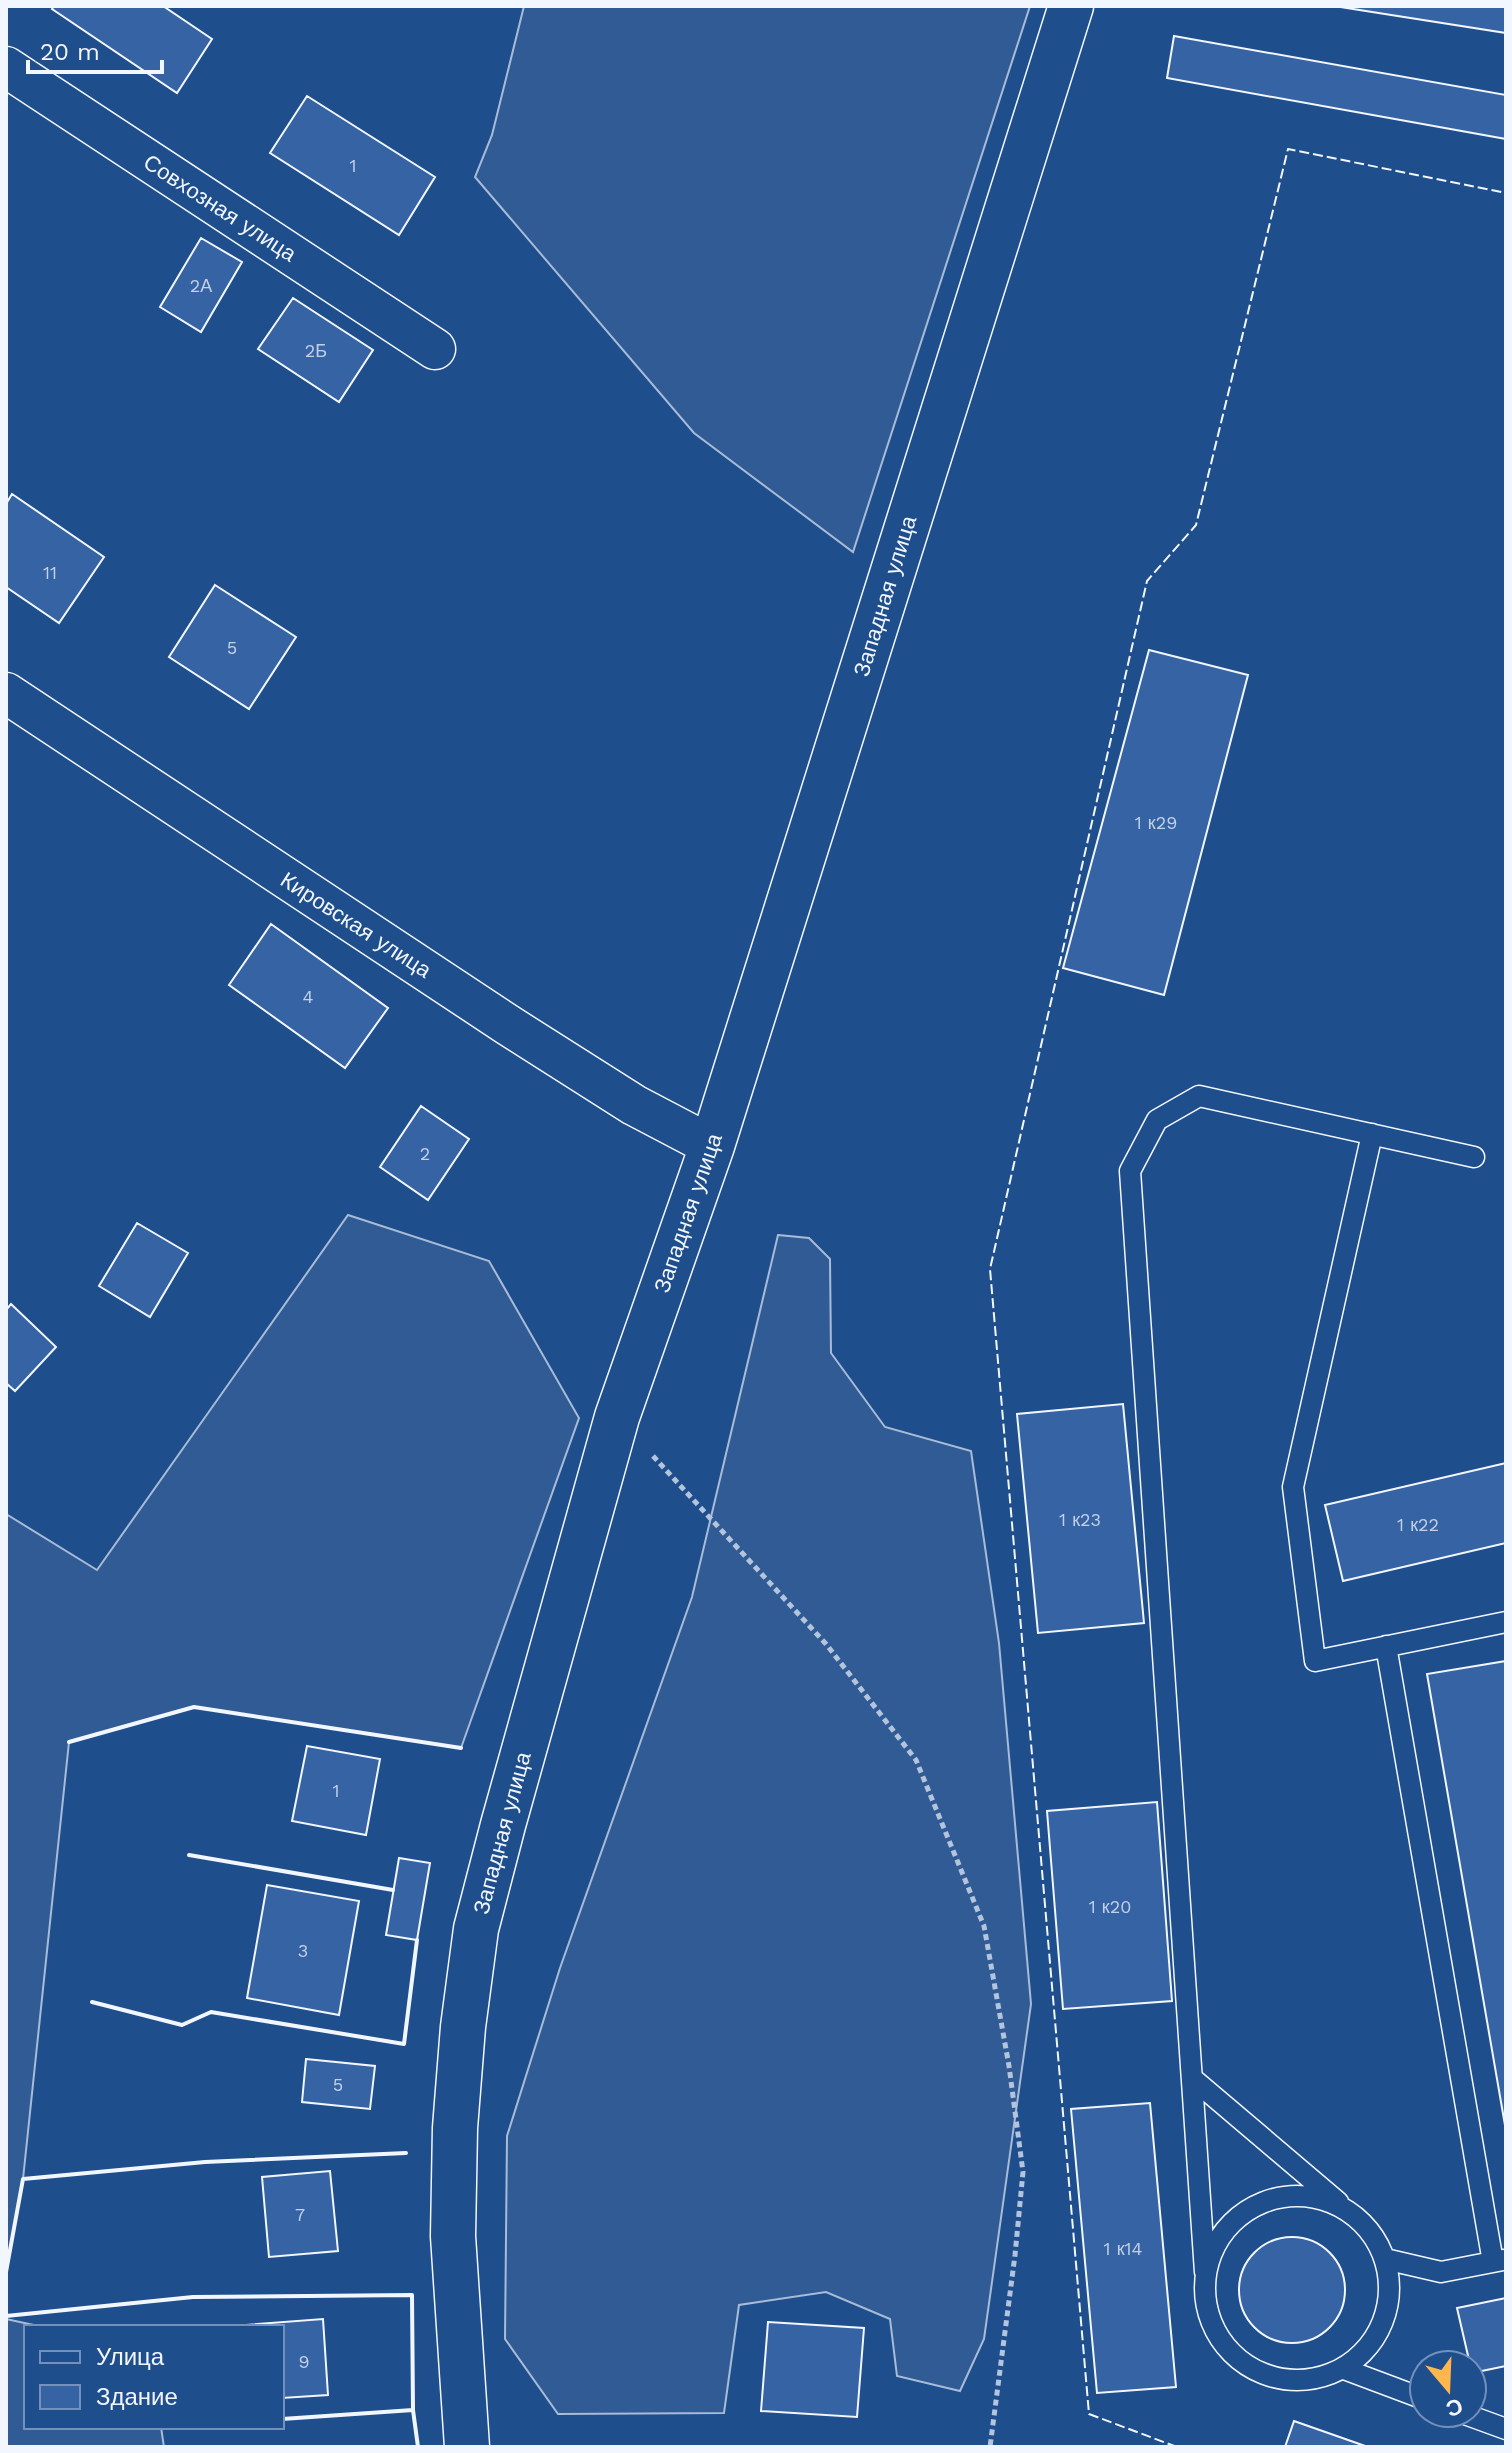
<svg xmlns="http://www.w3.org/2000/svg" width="1512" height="2453" viewBox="0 0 1512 2453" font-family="'Work Sans',sans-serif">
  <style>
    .built { fill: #305b95; stroke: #a8bbd7; stroke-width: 2 }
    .building { fill: #3563a3; stroke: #f2f6ff; stroke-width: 2 }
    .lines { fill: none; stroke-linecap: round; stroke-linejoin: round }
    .service-casing { stroke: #f2f6ff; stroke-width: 23 }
    .minor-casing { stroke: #f2f6ff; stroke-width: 43 }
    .tertiary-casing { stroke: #f2f6ff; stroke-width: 47 }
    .path { stroke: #b3c4dc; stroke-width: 5; stroke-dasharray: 6 4; stroke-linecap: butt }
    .service { stroke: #1f4e8c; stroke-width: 20 }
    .minor { stroke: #1f4e8c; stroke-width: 40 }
    .tertiary { stroke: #1f4e8c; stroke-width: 44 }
    .fence { stroke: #f2f6ff; stroke-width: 2; stroke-dasharray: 10 4; stroke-linecap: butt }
    .wall { stroke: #f2f6ff; stroke-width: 4 }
    .labels { text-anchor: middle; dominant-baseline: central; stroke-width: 6; stroke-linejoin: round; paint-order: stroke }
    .number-label { font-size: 18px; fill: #c3d1e8 }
    .street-label { font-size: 22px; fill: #f2f6ff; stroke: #1f4e8c }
  </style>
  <rect width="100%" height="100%" fill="#1f4e8c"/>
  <path class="built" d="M524 6H1030L853 552 694 433 475 177 492 135Z
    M348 1215 489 1261 579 1418 461 1748 194 1707 69 1742 23 2179 6 2272V1514L97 1570Z
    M778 1235 809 1238 830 1259 831 1353 885 1427 971 1451 999 1643 1031 2004 984 2339 960 2391 897 2376 890 2319 826 2292 739 2305 724 2413 558 2414 505 2339 507 2136 560 1968 692 1597Z
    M6 2319 43 2327H26V2427H161L164 2447H6Z"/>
  <path class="building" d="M54 6H163L212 39 177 93 52 9Z
    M1334 6H1506V33Z
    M1174 36 1506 95V139L1167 78Z
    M307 96 435 177 399 235 270 153Z
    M201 238 242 262 201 332 160 307Z
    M293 298 373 350 339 402 258 349Z
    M12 494 104 557 59 623 6 587V504Z
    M215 585 296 637 249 709 169 657Z
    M1149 650 1248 675 1164 995 1063 968Z
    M271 924 388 1008 345 1068 229 985Z
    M421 1106 469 1139 428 1200 380 1167Z
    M137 1223 188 1253 150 1317 99 1286Z
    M11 1304 56 1347 15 1391 6 1383V1310Z
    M1123 1404 1144 1623 1038 1633 1017 1414Z
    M1506 1463V1543L1343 1581 1325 1505Z
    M1506 1661V2131L1427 1674Z
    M307 1746 380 1759 366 1835 292 1821Z
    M1157 1802 1172 2001 1063 2009 1047 1811Z
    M399 1858 430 1863 417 1940 386 1935Z
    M267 1885 359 1901 339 2015 247 1998Z
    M306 2059 375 2066 370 2109 302 2102Z
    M1150 2103 1176 2387 1097 2393 1071 2109Z
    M330 2171 338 2251 269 2257 262 2177Z
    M1239 2290a53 53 0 1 1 106 0a53 53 0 1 1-106 0Z
    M1506 2298V2366L1472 2373 1457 2308Z
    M323 2319 328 2395 282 2398V2327H219Z
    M768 2322 864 2328 857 2417 761 2411Z
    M1294 2421 1368 2447H1285Z"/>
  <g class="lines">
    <defs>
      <path id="service" d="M1372 1134 1293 1487 1315 1661 1506 1622
        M1386 1646 1493 2262
        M1192 2078 1338 2202
        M1205 2288a92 92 0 1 1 184 0a92 92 0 1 1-184 0Z
        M1385 2259 1441 2272 1503 2260
        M1205 2272 1130 1171 1157 1120 1199 1096 1474 1157
        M1344 2369 1424 2399
        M1462 2413 1506 2429"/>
      <path id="minor" d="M6 67 435 349
        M6 693 508 1025 634 1105 712 1146"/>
      <path id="tertiary" d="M467 2447 453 2236 455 2128 463 2027 476 1929 503 1825 617 1417 712 1146 1071 6"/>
    </defs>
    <use href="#service" class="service-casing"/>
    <use href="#minor" class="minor-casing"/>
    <use href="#tertiary" class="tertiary-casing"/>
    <path class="path" d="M653 1456 826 1644 916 1760 984 1926 1009 2066 1023 2172 1015 2255 990 2447"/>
    <use href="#service" class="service"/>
    <use href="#minor" class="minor"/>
    <use href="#tertiary" class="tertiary"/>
    <path class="fence" d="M1177 2447 1089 2414 990 1269 1147 581 1196 525 1288 149 1506 193"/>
    <path class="wall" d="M69 1742 194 1707 461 1748
      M189 1855 393 1890
      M92 2002 182 2025 211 2012 404 2044 417 1940
      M6 2272 23 2179 205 2162 406 2153
      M6 2316 193 2297 412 2295 413 2410 418 2447
      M282 2419 413 2410"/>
  </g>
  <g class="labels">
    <g class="number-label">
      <text x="353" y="165">1</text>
      <text x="201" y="285">2А</text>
      <text x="316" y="350">2Б</text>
      <text x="50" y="572">11</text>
      <text x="232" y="647">5</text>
      <text x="1156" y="822">1 к29</text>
      <text x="308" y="996">4</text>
      <text x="425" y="1153">2</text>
      <text x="1080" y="1519">1 к23</text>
      <text x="1418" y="1524">1 к22</text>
      <text x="336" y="1790">1</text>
      <text x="1110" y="1906">1 к20</text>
      <text x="303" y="1950">3</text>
      <text x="338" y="2084">5</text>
      <text x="300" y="2214">7</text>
      <text x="1123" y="2248">1 к14</text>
      <text x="304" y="2361">9</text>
    </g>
    <g class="street-label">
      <text transform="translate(220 208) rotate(33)">Совхозная улица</text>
      <text transform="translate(885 596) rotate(-73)">Западная улица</text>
      <text transform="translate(356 925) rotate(33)">Кировская улица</text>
      <text transform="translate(688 1213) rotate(-71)">Западная улица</text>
      <text transform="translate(502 1833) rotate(-75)">Западная улица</text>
    </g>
  </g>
  <rect width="1512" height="2453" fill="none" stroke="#f2f6ff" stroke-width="16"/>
  <rect x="24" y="2325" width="260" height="104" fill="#1f4e8c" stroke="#7391ba" stroke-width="2"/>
  <rect x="40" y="2351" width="40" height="12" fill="#1f4e8c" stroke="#7391ba" stroke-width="2"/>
  <text x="96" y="2365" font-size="24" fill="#f2f6ff">Улица</text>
  <rect x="40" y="2385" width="40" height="24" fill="#3563a3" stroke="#7391ba" stroke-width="2"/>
  <text x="96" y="2405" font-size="24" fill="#f2f6ff">Здание</text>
  <g transform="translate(1448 2389) rotate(161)"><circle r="38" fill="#1f4e8c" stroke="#7391ba" stroke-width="2"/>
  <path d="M0-6L14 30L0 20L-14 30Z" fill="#ffb74d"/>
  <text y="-12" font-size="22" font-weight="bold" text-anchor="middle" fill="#f2f6ff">С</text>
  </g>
  <path d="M28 60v12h134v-12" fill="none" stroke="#f2f6ff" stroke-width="4"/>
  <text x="40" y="60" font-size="24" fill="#f2f6ff" stroke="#1f4e8c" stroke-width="6" paint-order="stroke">20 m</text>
</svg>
